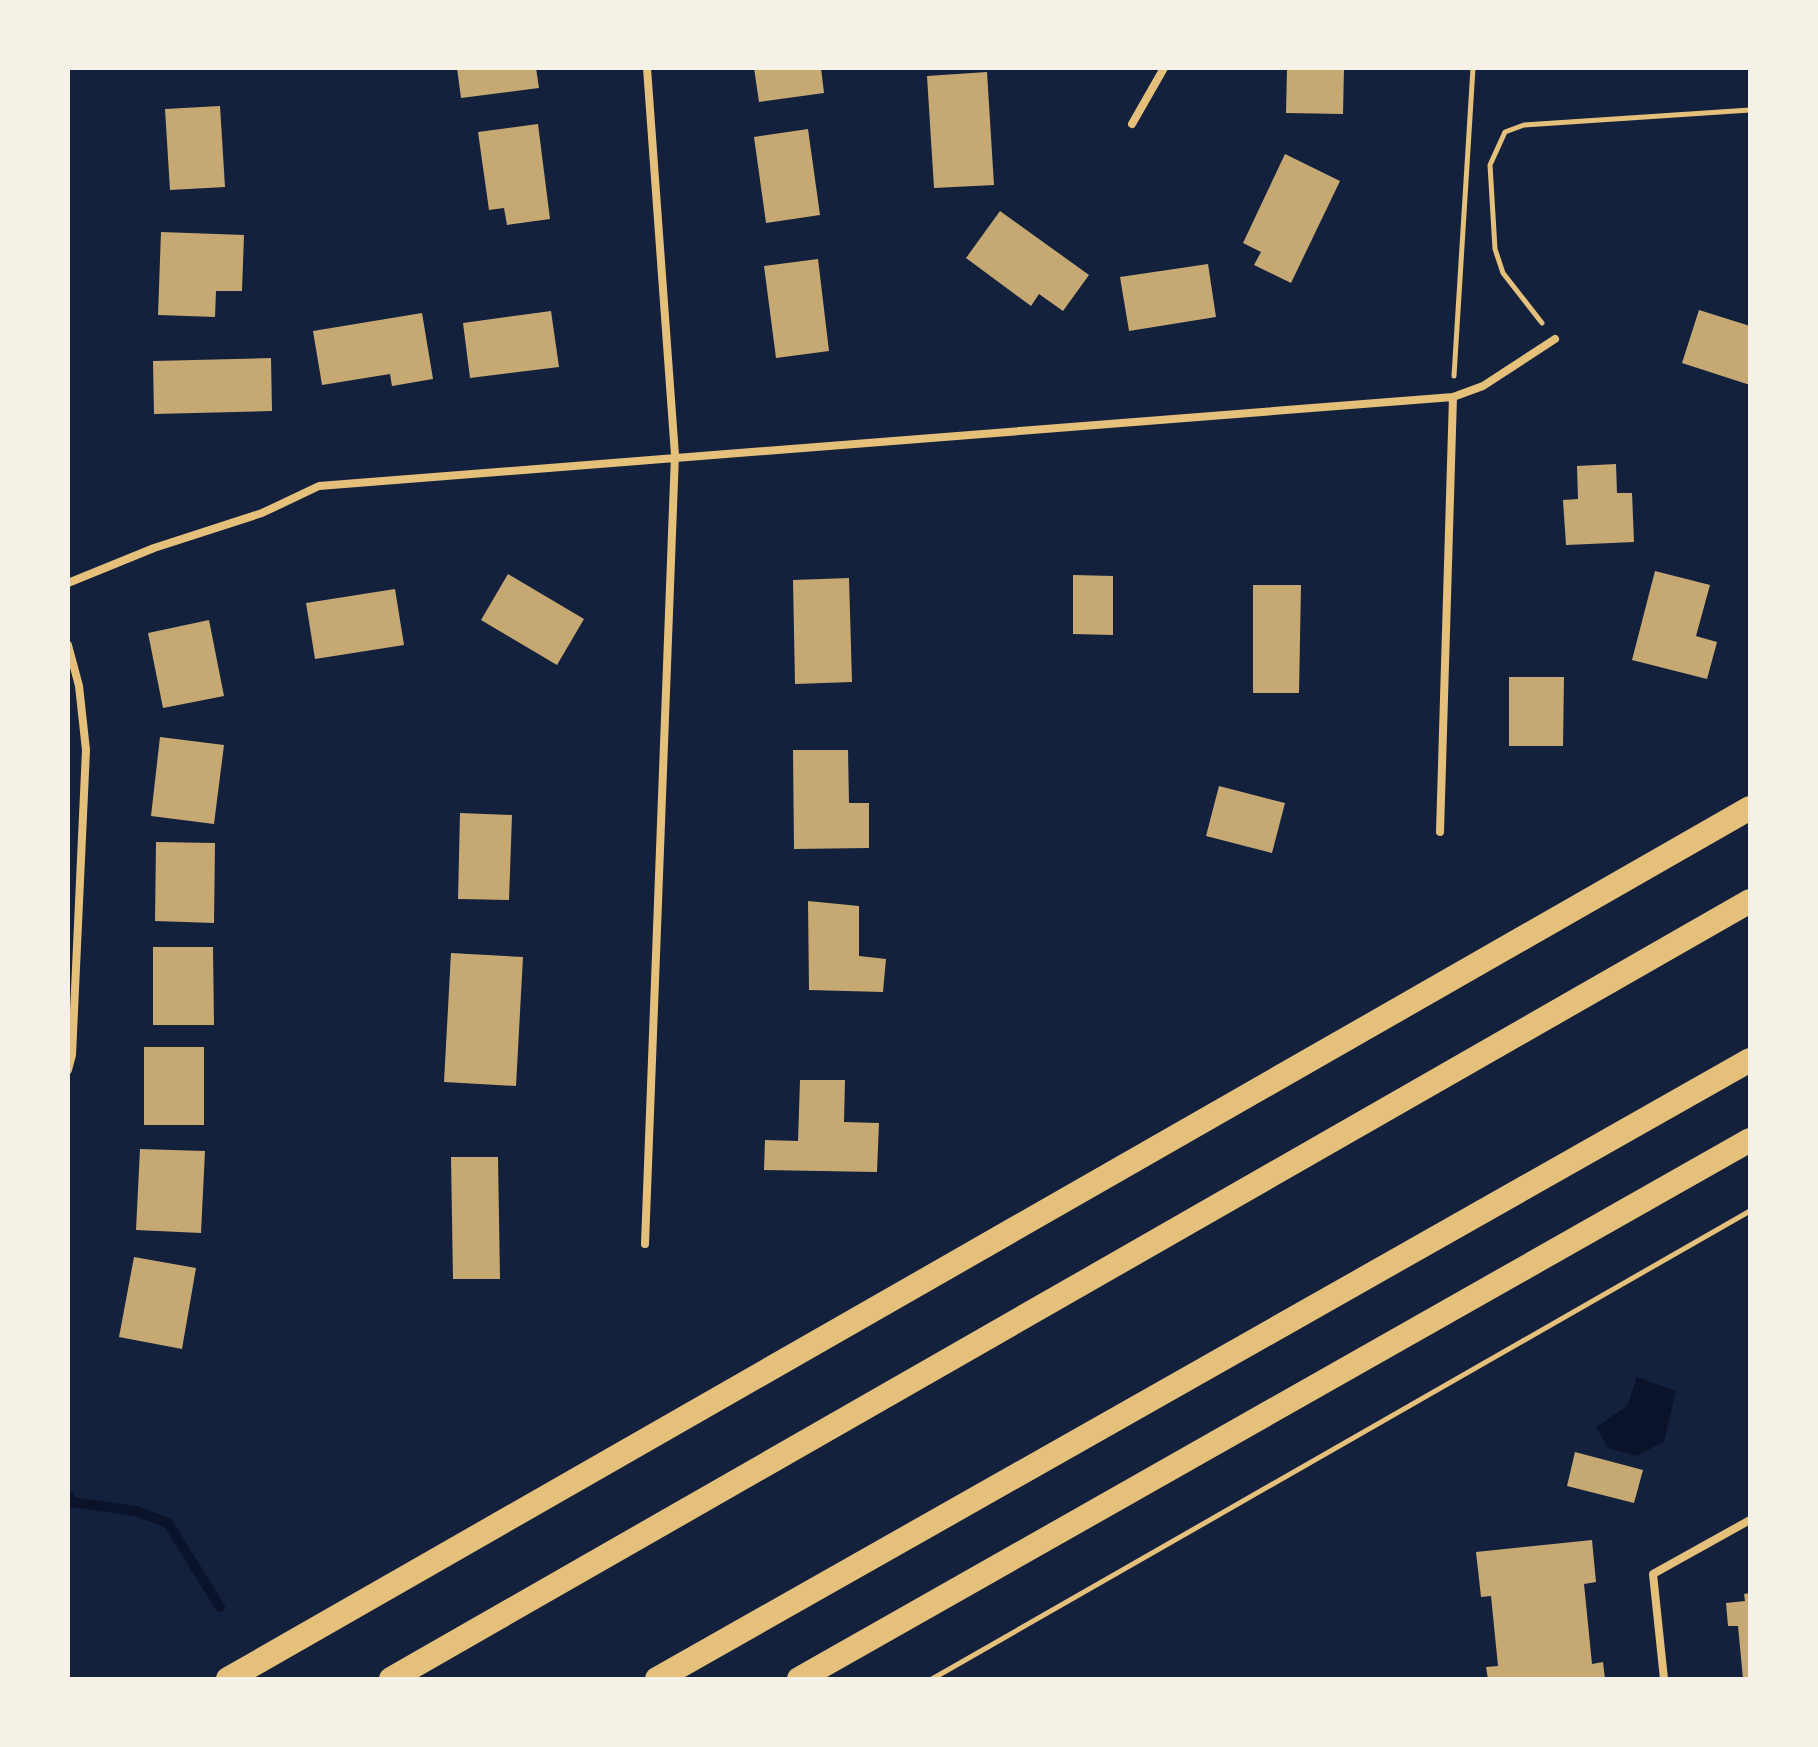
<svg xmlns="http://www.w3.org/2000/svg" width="1818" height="1747" viewBox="0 0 1818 1747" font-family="'Nunito Sans',sans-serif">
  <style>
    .water { fill: #0b132b }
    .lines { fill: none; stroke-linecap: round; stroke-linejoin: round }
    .stream { stroke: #0b132b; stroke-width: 10 }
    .building { fill: #c6a872 }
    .path { stroke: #e5c07b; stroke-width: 5 }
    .minor { stroke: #e5c07b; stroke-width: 8 }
    .motorway { stroke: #e5c07b; stroke-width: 24 }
  </style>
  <rect width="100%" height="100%" fill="#14213d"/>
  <path class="water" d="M1637 1377 1676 1391 1664 1441 1637 1456 1608 1448 1596 1427 1627 1406Z"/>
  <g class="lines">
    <path class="stream" d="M68 1495 72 1502 136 1511 168 1523 220 1607"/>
  </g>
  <path class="building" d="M457 68H536L539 88 461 98Z
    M754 68H821L824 93 759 102Z
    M1287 68H1344L1343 114 1286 113Z
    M987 72 994 185 934 188 927 76Z
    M220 106 225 187 170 190 165 109Z
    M538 124 550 219 507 225 504 208 489 210 478 132Z
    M808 129 820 215 766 223 754 137Z
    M1285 154 1340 181 1291 283 1254 265 1261 252 1243 243Z
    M1000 211 1089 275 1063 311 1039 294 1031 306 966 258Z
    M161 232 244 235 242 291H216L215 317 158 315Z
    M818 259 829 351 776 358 764 266Z
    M1208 264 1216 317 1129 331 1120 277Z
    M1699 310 1750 326V385L1682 363Z
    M551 311 559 367 470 378 463 323Z
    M422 313 433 379 392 386 390 374 322 385 313 331Z
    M271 358 272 411 154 414 153 361Z
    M1616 464 1617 493H1632L1634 542 1566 545 1563 500 1578 499 1577 466Z
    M1655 571 1710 585 1696 636 1717 642 1707 679 1632 660Z
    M508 574 584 619 557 665 481 620Z
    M1073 575 1113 576V635L1073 634Z
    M849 578 852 682 795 684 793 580Z
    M1253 585H1301L1299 693H1253Z
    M395 589 404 645 315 659 306 603Z
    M209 620 224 696 163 708 148 633Z
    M1509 677H1564L1563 746H1509Z
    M160 737 224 745 214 824 151 816Z
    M793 750H848L849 803H869V848L794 849Z
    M1219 786 1285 803 1272 853 1206 836Z
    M460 813 512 815 509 900 458 899Z
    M156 842 215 843 214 923 155 921Z
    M808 901 859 906V956L886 959 883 992 809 990Z
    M153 947H213L214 1025H153Z
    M451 953 523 957 516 1086 444 1082Z
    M144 1047H204V1125H144Z
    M800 1080H845L844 1122 879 1123 877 1172 764 1170 765 1140 798 1141Z
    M140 1149 205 1151 201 1233 136 1230Z
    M451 1157H498L500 1279H453Z
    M134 1257 196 1268 182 1349 119 1337Z
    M1575 1452 1643 1470 1634 1503 1567 1486Z
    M1592 1540 1596 1582 1584 1584 1592 1664 1603 1662 1605 1679H1488L1486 1667 1498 1666 1491 1596 1481 1597 1476 1552Z
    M1750 1593V1679H1743L1738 1626H1728L1726 1603 1745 1601 1744 1594Z"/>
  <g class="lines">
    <path class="path" d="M1542 323 1503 273 1495 249 1490 165 1505 132 1524 125 1750 110
      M1454 376 1473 68
      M932 1679 1750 1211"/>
    <path class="minor" d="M1132 124 1164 68
      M68 583 154 548 262 513 319 486 1453 397 1483 386 1555 339
      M68 645 79 686 86 750 72 1055 68 1070
      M1440 832 1453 397
      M645 1244 675 455 647 68
      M1664 1679 1653 1574 1750 1520"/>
    <path class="motorway" d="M228 1679 1750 808
      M391 1679 1750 901
      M657 1679 1750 1060
      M799 1679 1750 1140"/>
  </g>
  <rect width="1818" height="1747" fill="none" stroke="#f6f1e7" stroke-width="140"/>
</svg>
